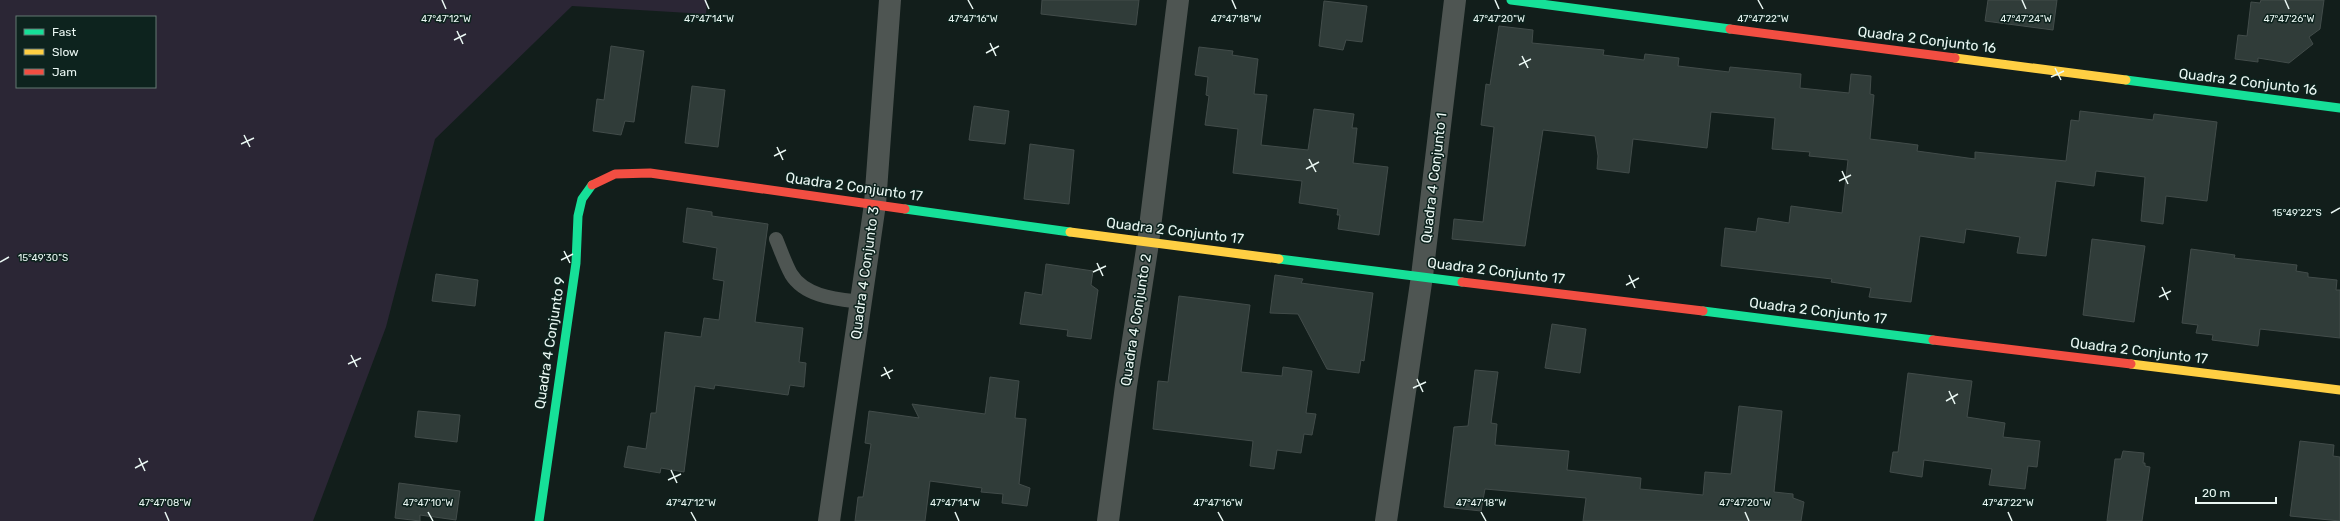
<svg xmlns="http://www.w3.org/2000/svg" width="2340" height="521" viewBox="0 0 2340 521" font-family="Rubik,sans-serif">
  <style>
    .green { fill: #2b2635; fill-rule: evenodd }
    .building { fill: #303c39; stroke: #424c4a }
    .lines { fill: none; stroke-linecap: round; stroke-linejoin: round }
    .lane { stroke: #4e5552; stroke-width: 14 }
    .street { stroke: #4e5552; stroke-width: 22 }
    .fast { stroke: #16e098; stroke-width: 9 }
    .slow { stroke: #ffcf43; stroke-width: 9 }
    .jam { stroke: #f24e42; stroke-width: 9 }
    .ticks { fill: none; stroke: #eaf7f3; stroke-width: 1.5 }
    .labels { text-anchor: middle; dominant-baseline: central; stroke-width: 3; stroke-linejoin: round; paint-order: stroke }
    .street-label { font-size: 14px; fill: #eaf7f3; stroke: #0d231e }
    .ticks-label { font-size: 10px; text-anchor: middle; fill: #eaf7f3; stroke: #0d231e; stroke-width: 3; stroke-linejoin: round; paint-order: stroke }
  </style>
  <rect width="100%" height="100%" fill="#121e1b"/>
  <path class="green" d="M0 0H707L706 14 572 6 435 139 386 327 313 521H0ZM17 17H155V87H17Z"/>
  <path class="building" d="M1042 0H1139L1136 25 1041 14Z
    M1988 0H2057L2053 30 1985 21Z
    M2261 0H2324L2320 29 2309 37 2313 44 2289 63 2258 58V62L2235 59 2238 35 2247 36 2251 2 2260 3Z
    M1324 1 1367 6 1362 42 1346 40 1343 50 1319 46Z
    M1499 26 1533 30 1532 43 1604 50 1603 55 1644 60 1645 54 1679 58 1678 66 1729 72 1730 67 1801 74 1800 88 1849 93 1851 74 1871 76 1870 94 1874 95 1870 139 1918 145 1917 151 1975 159V152L2066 161 2071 120 2079 121 2080 111 2153 120 2154 114 2217 122 2207 201 2166 196 2163 224 2141 221 2145 177 2096 171 2094 186 2056 181 2046 256 2017 253 2020 237 1966 229 1964 243 1920 236 1911 302 1869 297 1871 288 1831 282 1832 279 1721 266 1725 228 1756 232 1758 218 1789 223 1791 206 1842 213 1848 160 1809 156 1810 152 1772 149 1775 118 1711 112 1707 148 1633 139 1629 173 1597 169 1598 156 1595 136 1543 130 1525 246 1452 239 1454 219 1483 222 1494 127 1481 125 1486 84 1490 85Z
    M611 46 644 51 634 122 625 121 621 135 593 131 597 99 604 100Z
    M1199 47 1233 51 1232 55 1258 59 1254 94 1267 95 1261 145 1308 150 1314 109 1354 114 1352 128H1357L1353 163 1388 167 1379 235 1338 229 1340 215H1337L1338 209 1299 203 1302 181 1233 173 1238 129 1205 125 1209 96 1206 95 1208 77 1195 75Z
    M692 86 725 90 718 147 685 143Z
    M974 106 1009 111 1005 144 969 140Z
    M1030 144 1074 150 1069 204 1024 199Z
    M687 208 712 212V216L768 224 755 322 803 328 799 362 806 363 804 387 790 385 788 395 715 385 714 389 695 386 684 472 661 468 660 473 624 467 628 446 646 449 651 413H656L665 332 701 337 704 318 719 320 724 281 713 279 717 248 683 242Z
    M2092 239 2145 246 2134 322 2083 315Z
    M2191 249 2235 255 2234 258 2297 265 2296 271 2308 273V277L2337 280 2336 290H2340V338L2260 329 2258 346 2212 340 2213 335 2196 333 2198 325 2182 323Z
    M1046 264 1093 271 1091 285 1098 290 1091 339 1067 336 1068 330 1020 324 1025 292 1042 295Z
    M436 274 478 280 475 306 432 301Z
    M1275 275 1303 279 1301 283 1373 293 1364 361 1361 360 1359 373 1327 369 1298 314 1270 313Z
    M1179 296 1250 305 1241 372 1282 376 1283 367 1312 371 1306 413 1316 414 1312 435 1304 434 1301 453 1277 450 1274 469 1250 466 1253 441 1153 429 1158 381 1168 382Z
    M1552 324 1586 329 1580 373 1545 368Z
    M1475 370 1498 372 1491 423 1497 424 1495 445 1569 451 1567 470 1641 478 1640 489 1703 495 1705 472 1731 474 1739 406 1782 411 1774 492 1793 494V498L1804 502 1801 521H1583L1586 498 1485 489 1481 511 1444 507 1454 427 1468 426Z
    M1908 373 1972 381 1967 417 2005 423 2003 437 2040 441 2037 467 2028 466 2025 489 1989 485 1992 469 1924 460 1922 477 1890 472 1893 452H1898Z
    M990 377 1019 381 1015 418 1026 419 1019 484 1030 488 1027 506 1002 503 1003 494 981 492 982 488 930 481 925 521H855L858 497H863L871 444 865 443 869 411 919 418 912 404 985 414Z
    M418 411 460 415 457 442 415 437Z
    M2300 441 2334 445 2333 456 2340 457V521L2290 516Z
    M2123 451 2144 453 2143 463H2145V466L2150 467 2142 521H2107L2115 459H2121Z
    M399 483 460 491 456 520 420 515V521L395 518Z"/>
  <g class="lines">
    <path class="lane" d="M776 239C781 251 785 263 791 274 805 297 837 299 861 302"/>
    <path class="street" d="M829 521 875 204 890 0
      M1108 521 1126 386 1148 243 1178 0
      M1386 521 1422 276 1455 0"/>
    <path class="fast" d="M1511 0 1730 29
      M2126 80 2340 108
      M905 209 1070 232
      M1279 259 1462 282
      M1703 311 1933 340
      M539 521 576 263 578 216 582 199 592 185"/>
    <path class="slow" d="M1955 58 2126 80
      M1070 232 1279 259
      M2131 364 2340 390"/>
    <path class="jam" d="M1730 29 1955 58
      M592 185 615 174 650 173 905 209
      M1462 282 1703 311
      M1933 340 2131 364"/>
  </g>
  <path class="ticks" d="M442 0 446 9M705 0 709 9M968 0 973 9M1232 0 1236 9M1495 0 1499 9M1758 0 1763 9M2022 0 2026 9M2285 0 2289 9M457 31 463 44M454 40 466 34M990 43 996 56M986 53 999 46M1522 56 1528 68M1519 65 1531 59M2055 68 2061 80M2051 77 2064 71M244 135 250 147M241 144 254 138M777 147 783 160M774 156 786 150M1309 159 1316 172M1306 169 1319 162M1842 171 1848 184M1839 181 1851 175M2331 213 2340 208M564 251 570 263M561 260 573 254M0 262 9 257M1097 263 1103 276M1093 272 1106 266M1629 275 1635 288M1626 285 1639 278M2162 287 2168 300M2159 297 2171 291M351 355 357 367M348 364 361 358M884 367 890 379M881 376 893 370M1417 379 1423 392M1413 388 1426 382M1949 391 1955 404M1946 401 1958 394M139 458 145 471M135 468 148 461M671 470 677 483M668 480 681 474M165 512 169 521M428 512 433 521M691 512 696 521M955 512 959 521M1218 512 1223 521M1481 512 1486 521M1745 512 1749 521M2008 512 2012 521"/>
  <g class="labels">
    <g class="street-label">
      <text transform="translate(1927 40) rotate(7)">Quadra 2 Conjunto 16</text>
      <text transform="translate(2248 82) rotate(7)">Quadra 2 Conjunto 16</text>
      <text transform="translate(1434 178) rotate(-83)">Quadra 4 Conjunto 1</text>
      <text transform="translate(854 187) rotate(8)">Quadra 2 Conjunto 17</text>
      <text transform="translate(1175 231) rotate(7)">Quadra 2 Conjunto 17</text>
      <text transform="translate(1496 271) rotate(7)">Quadra 2 Conjunto 17</text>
      <text transform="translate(865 273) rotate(-82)">Quadra 4 Conjunto 3</text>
      <text transform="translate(1818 311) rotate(7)">Quadra 2 Conjunto 17</text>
      <text transform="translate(1136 320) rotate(-81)">Quadra 4 Conjunto 2</text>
      <text transform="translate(550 343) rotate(-81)">Quadra 4 Conjunto 9</text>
      <text transform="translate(2139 351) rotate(7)">Quadra 2 Conjunto 17</text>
    </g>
  </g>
  <g class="ticks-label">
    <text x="2026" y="22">47°47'24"W</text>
    <text x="2289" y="22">47°47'26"W</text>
    <text x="446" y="22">47°47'12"W</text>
    <text x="709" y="22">47°47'14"W</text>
    <text x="973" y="22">47°47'16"W</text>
    <text x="1236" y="22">47°47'18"W</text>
    <text x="1499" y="22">47°47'20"W</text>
    <text x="1763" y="22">47°47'22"W</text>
    <text x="2297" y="216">15°49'22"S</text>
    <text x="43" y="261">15°49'30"S</text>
    <text x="165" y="506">47°47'08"W</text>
    <text x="428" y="506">47°47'10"W</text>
    <text x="691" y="506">47°47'12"W</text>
    <text x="955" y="506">47°47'14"W</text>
    <text x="1218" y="506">47°47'16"W</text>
    <text x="1481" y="506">47°47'18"W</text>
    <text x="1745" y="506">47°47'20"W</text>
    <text x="2008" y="506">47°47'22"W</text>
  </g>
  <rect x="16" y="16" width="140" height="72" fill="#0d231e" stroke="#657873"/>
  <rect x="24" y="29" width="20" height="6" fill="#16e098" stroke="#657873"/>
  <text x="52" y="36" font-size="12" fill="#eaf7f3">Fast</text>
  <rect x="24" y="49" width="20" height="6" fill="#ffcf43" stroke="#657873"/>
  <text x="52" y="56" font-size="12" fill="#eaf7f3">Slow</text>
  <rect x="24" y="69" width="20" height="6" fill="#f24e42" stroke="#657873"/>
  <text x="52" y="76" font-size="12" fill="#eaf7f3">Jam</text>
  <path d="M2196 497v6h80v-6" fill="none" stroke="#eaf7f3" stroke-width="2"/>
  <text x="2202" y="497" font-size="12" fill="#eaf7f3" stroke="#0d231e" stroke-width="3" paint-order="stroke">20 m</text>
</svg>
